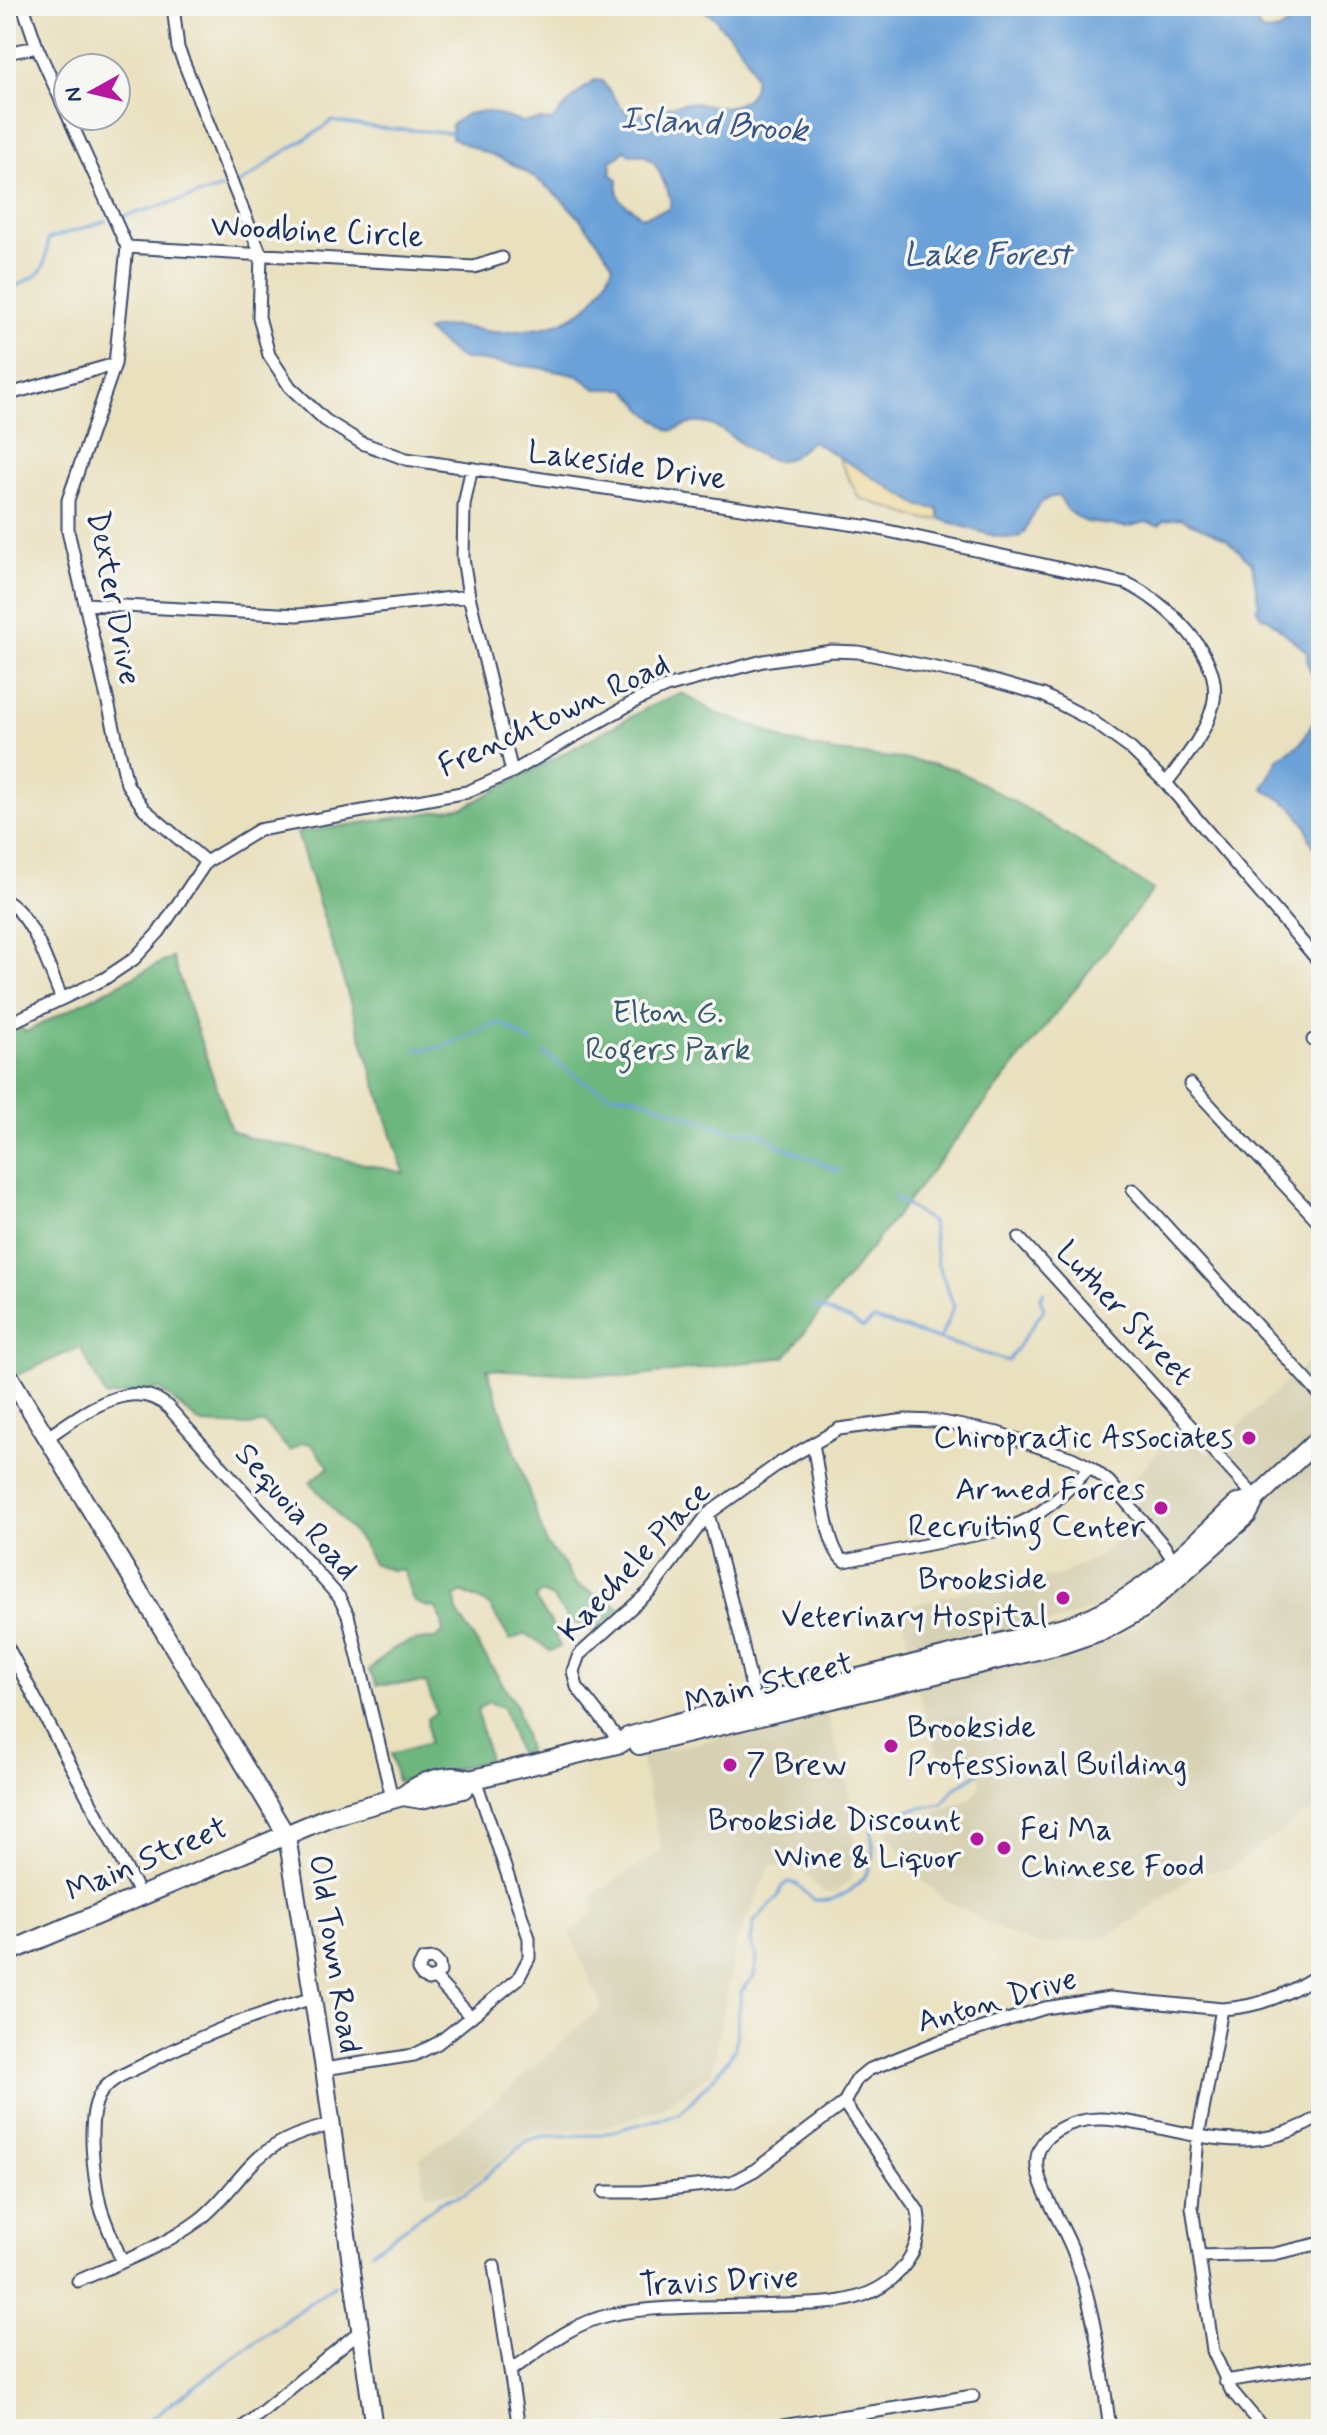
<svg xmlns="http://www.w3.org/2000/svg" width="1327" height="2435" viewBox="0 0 1327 2435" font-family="Mynerve,sans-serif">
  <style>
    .built { fill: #d7d1b4; fill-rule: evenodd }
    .forest { fill: #6db77e; stroke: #44736e; stroke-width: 2 }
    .sand { fill: #eeda9e; stroke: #84847e; stroke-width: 2 }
    .water { fill: #6ba1d8; stroke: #43689b; stroke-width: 2; fill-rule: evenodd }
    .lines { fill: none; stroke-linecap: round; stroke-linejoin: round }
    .stream { stroke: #6ba1d8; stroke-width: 3 }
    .minor-casing { stroke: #3a4a6c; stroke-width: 15 }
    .secondary-casing { stroke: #3a4a6c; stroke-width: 20 }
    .primary-casing { stroke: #3a4a6c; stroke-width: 22 }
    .minor { stroke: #fff; stroke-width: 11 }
    .secondary { stroke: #fff; stroke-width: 16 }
    .primary { stroke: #fff; stroke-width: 18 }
    .poi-dot { fill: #b5179e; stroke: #f6f6f2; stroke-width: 3 }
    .labels { text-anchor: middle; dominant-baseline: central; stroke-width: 7; stroke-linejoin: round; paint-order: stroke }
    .street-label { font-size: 32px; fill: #1b2f5e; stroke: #f6f6f2 }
    .park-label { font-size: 32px; fill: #36596c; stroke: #f6f6f2 }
    .poi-label { font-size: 32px; fill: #1b2f5e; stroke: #f6f6f2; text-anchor: end }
    .water-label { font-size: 34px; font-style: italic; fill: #375789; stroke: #f6f6f2 }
  </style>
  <rect width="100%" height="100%" fill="#f6f6f2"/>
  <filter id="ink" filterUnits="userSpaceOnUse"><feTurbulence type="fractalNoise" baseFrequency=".0125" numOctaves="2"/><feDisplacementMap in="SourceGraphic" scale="16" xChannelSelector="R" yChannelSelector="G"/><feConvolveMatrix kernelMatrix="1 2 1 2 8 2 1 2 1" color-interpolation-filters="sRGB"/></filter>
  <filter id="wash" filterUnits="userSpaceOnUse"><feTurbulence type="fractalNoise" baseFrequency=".006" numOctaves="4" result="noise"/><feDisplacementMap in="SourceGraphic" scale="32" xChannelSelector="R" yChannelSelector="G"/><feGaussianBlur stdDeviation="1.8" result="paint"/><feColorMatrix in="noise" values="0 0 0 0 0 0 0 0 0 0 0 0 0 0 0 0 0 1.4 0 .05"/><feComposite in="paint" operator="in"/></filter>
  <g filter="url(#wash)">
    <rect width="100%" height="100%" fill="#e9e0be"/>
    <path class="built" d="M1321 1350V1807L1305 1814 1230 1869 1198 1872 1133 1921 1106 1937 1039 1945 1013 1936 945 1900 922 1880 885 1831 969 1799 978 1791 980 1782 973 1755 940 1763 917 1686 901 1608 970 1590 1060 1575 1095 1558 1150 1518 1123 1488 1182 1429 1208 1454ZM1181 1548 1194 1576 1138 1624 1119 1636 1095 1645 954 1679 948 1649 1056 1622 1092 1609 1167 1563Z
      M827 1713 855 1812 852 1878 835 1893H825L797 1867 786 1870 772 1863 737 1941 712 2072 660 2109 633 2118 599 2129 537 2131 529 2134 463 2191 425 2195 420 2159 502 2095 602 2007 570 1934 594 1911 592 1895 662 1851 640 1756Z"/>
    <path class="forest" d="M682 693 718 714 758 727 786 741 837 752 911 760 955 769 1029 810 1153 890 785 1357 633 1377 487 1369 547 1545 564 1565 575 1584 622 1609 594 1631 569 1620 553 1598 541 1593 535 1599 551 1623 560 1647 550 1651 535 1639 525 1634 510 1640 489 1605 462 1592 455 1597 457 1612 516 1705 528 1750 518 1753 503 1707 488 1702 477 1710 489 1760 407 1781H397L391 1754 429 1743 427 1719 436 1712 426 1683 377 1685 369 1671C388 1648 407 1638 436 1639L443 1632 442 1620 436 1608C403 1604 414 1594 403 1570H390L372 1563 363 1544 310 1482 329 1467 311 1444 302 1443 290 1451 264 1423 249 1426 201 1424 160 1389 106 1397 80 1347 13 1377 6 1366V1029L15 1024 26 1032 172 957 231 1130 247 1137 404 1173 297 833 465 807 651 706Z"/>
    <path class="sand" d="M838 457 921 506 939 509 940 519 925 520 859 498Z"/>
    <path class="water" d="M703 6H1248L1252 21 1255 20 1261 31C1283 35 1294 21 1305 6H1321V858L1310 840 1307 827 1292 807 1263 788 1279 758 1301 743 1319 711 1317 685 1307 663V652L1266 617 1263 618 1256 608 1259 606 1252 563 1226 539 1181 518 1165 520 1159 525 1146 522 1126 527 1086 522 1068 511 1059 496C1028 497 1033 535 1015 538 1002 541 956 524 940 519L938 509 921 506 812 441C805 446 799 453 792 457 756 474 730 419 694 423 687 424 678 429 670 431L645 411 626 389H596L578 376 541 368 459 358 426 331C449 322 470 329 494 332 504 333 515 331 525 330 571 326 596 308 613 265 587 220 548 179 499 158 483 151 468 147 452 138L451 125 467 114 485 111 523 122 540 120 552 121 578 93 595 80 602 81 621 107 632 116C651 114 668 105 687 103 702 101 715 110 731 106 780 93 740 42 718 24L717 19 703 10ZM624 149 630 155C653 151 658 169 665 185 669 195 673 198 669 209L641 217C626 199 615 208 618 180L610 173 612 170 611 161 620 156Z"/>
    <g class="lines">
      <path class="stream" d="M237 184C255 177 264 165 279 155 297 144 315 134 332 121L379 128 454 133
        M122 217 230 186
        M6 293C36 270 45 285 48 239L106 221
        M416 1049C447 1054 472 1029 501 1023L532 1043
        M544 1053 583 1081 609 1094 633 1096 726 1130 760 1133 777 1144 839 1171
        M894 1197 932 1222 937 1262 954 1306 940 1339
        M814 1306 851 1320 863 1328 874 1319 1008 1361 1044 1309 1040 1298 1044 1292
        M371 2252 440 2202 465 2194 528 2140 545 2136 598 2135 679 2114 717 2074 735 2049 741 1992 754 1976 757 1958 751 1942 754 1922 778 1897 782 1886 789 1882 797 1884 813 1900C840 1904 866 1884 873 1858 875 1850 872 1840 871 1832L885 1818 899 1812 942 1804 954 1789 978 1773
        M136 2429 334 2285"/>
    </g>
  </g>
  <g filter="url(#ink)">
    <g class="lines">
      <defs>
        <path id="minor" d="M23 6 37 47 127 247 115 364 68 500V531L127 784 144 809 206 862
          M173 6 178 48 261 255 259 317 269 355 290 387 325 420 362 443 406 459 870 527 1126 583C1165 601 1225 656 1213 705 1206 734 1184 760 1166 783
          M6 53 37 47
          M127 247 474 267 502 258
          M6 395 115 364
          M471 471 464 505 463 558 469 596 512 772
          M85 604 298 615 469 596
          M6 901C34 916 49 970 62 999
          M6 1025 104 979 134 959 159 932 206 862 259 830 467 792 512 772 639 699 666 687 763 661 832 651 858 652 980 677 1043 695 1091 720 1131 749 1166 783 1321 964
          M1313 1040 1321 1041
          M1190 1084 1321 1224
          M1133 1190 1321 1396
          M1019 1238 1256 1498
          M48 1437C80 1415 133 1373 169 1408L339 1597 348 1615 392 1798
          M813 1445C819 1469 825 1552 845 1561L1004 1529C1040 1519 1064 1494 1090 1467
          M708 1514 742 1642 756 1707
          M6 1644 140 1895
          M621 1743 577 1687 573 1671 579 1655 651 1590 708 1514 778 1464 839 1429 906 1420 937 1421 998 1433 1072 1458 1090 1467 1109 1482 1164 1546 1178 1567
          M435 1978 440 1972 439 1964 434 1959 423 1960 418 1970 422 1976 428 1980 435 1978 471 2017
          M1222 2009 1198 2137 1192 2207 1213 2351 1231 2390 1264 2429
          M324 2069 414 2055 438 2043 518 1979 529 1958V1938L475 1779
          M604 2192H641L732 2182 755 2170 844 2103 856 2080 868 2070 938 2042 1045 2008 1110 1998 1222 2009C1260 2007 1289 1994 1321 1973
          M1199 2256 1274 2254 1321 2243
          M122 2262C115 2243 105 2224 100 2205 94 2178 86 2120 99 2096 108 2079 127 2073 143 2065 198 2036 253 2015 313 1998
          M494 2266 519 2429
          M78 2281C119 2263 163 2247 199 2220 219 2205 233 2184 250 2166 272 2142 301 2131 332 2125
          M510 2371C541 2350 571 2323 610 2315 661 2304 726 2308 780 2305 808 2304 837 2305 864 2295 899 2282 925 2249 918 2211L844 2103
          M1225 2381 1321 2366
          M241 2429 360 2331
          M763 2429 973 2396
          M1110 2429C1102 2370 1095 2312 1075 2256 1066 2229 1040 2192 1037 2167 1033 2133 1074 2118 1102 2119 1148 2121 1193 2140 1240 2140 1269 2140 1297 2131 1321 2116"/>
        <path id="secondary" d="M6 1370 287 1836 324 2069 374 2429"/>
        <path id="primary" d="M639 1745 1062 1644 1106 1629 1142 1609 1247 1515 1256 1498 1321 1437
          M403 1796C421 1781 448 1772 470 1780L621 1743 628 1737 673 1724 1072 1625C1139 1601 1186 1552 1237 1504L1256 1498
          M6 1953 331 1816 403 1796 421 1799 463 1789 470 1780"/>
      </defs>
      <use href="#minor" class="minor-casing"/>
      <use href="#secondary" class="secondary-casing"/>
      <use href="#primary" class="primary-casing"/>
      <use href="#minor" class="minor"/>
      <use href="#secondary" class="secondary"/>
      <use href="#primary" class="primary"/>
    </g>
  </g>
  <g class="poi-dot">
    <circle cx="1249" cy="1438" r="8"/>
    <circle cx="1161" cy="1508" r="8"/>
    <circle cx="1063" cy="1598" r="8"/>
    <circle cx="891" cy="1746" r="8"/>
    <circle cx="730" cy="1765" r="8"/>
    <circle cx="977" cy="1839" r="8"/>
    <circle cx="1004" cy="1848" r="8"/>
  </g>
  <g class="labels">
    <g class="street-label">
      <text transform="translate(317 232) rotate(3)">Woodbine Circle</text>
      <text transform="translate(627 466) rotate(8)">Lakeside Drive</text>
      <text transform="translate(113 598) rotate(79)">Dexter Drive</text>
      <text transform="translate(554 716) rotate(-25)">Frenchtown Road</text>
      <text transform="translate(1124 1314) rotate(47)">Luther Street</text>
      <text transform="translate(296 1512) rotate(49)">Sequoia Road</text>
      <text transform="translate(635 1562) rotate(-47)">Kaechele Place</text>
      <text transform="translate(769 1684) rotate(-14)">Main Street</text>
      <text transform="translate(147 1860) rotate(-23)">Main Street</text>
      <text transform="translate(334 1954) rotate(81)">Old Town Road</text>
      <text transform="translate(997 2001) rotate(-16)">Anton Drive</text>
      <text transform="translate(719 2282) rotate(-3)">Travis Drive</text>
    </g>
    <g class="park-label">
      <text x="668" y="1013">Elton G.<tspan x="668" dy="37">Rogers Park</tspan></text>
    </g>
    <g class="poi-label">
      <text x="1233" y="1438">Chiropractic Associates</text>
      <text x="1145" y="1490">Armed Forces<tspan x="1145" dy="37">Recruiting Center</tspan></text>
      <text x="1047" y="1580">Brookside<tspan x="1047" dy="37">Veterinary Hospital</tspan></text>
      <text x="907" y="1728" text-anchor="start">Brookside<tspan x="907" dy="37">Professional Building</tspan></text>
      <text x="746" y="1765" text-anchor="start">7 Brew</text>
      <text x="961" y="1821">Brookside Discount<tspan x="961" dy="37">Wine &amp; Liquor</tspan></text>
      <text x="1020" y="1830" text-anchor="start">Fei Ma<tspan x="1020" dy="37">Chinese Food</tspan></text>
    </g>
    <g class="water-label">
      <text transform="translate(714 125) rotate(4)">Island Brook</text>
      <text x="987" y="255">Lake Forest</text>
    </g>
  </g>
  <rect width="1327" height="2435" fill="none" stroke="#f6f6f2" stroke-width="32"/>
  <g transform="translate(92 92) rotate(262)"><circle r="38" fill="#f6f6f2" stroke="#9ea6b7" stroke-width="2"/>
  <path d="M0-6L14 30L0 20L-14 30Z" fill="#b5179e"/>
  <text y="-12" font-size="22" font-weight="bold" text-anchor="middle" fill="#1b2f5e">N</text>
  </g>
</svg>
